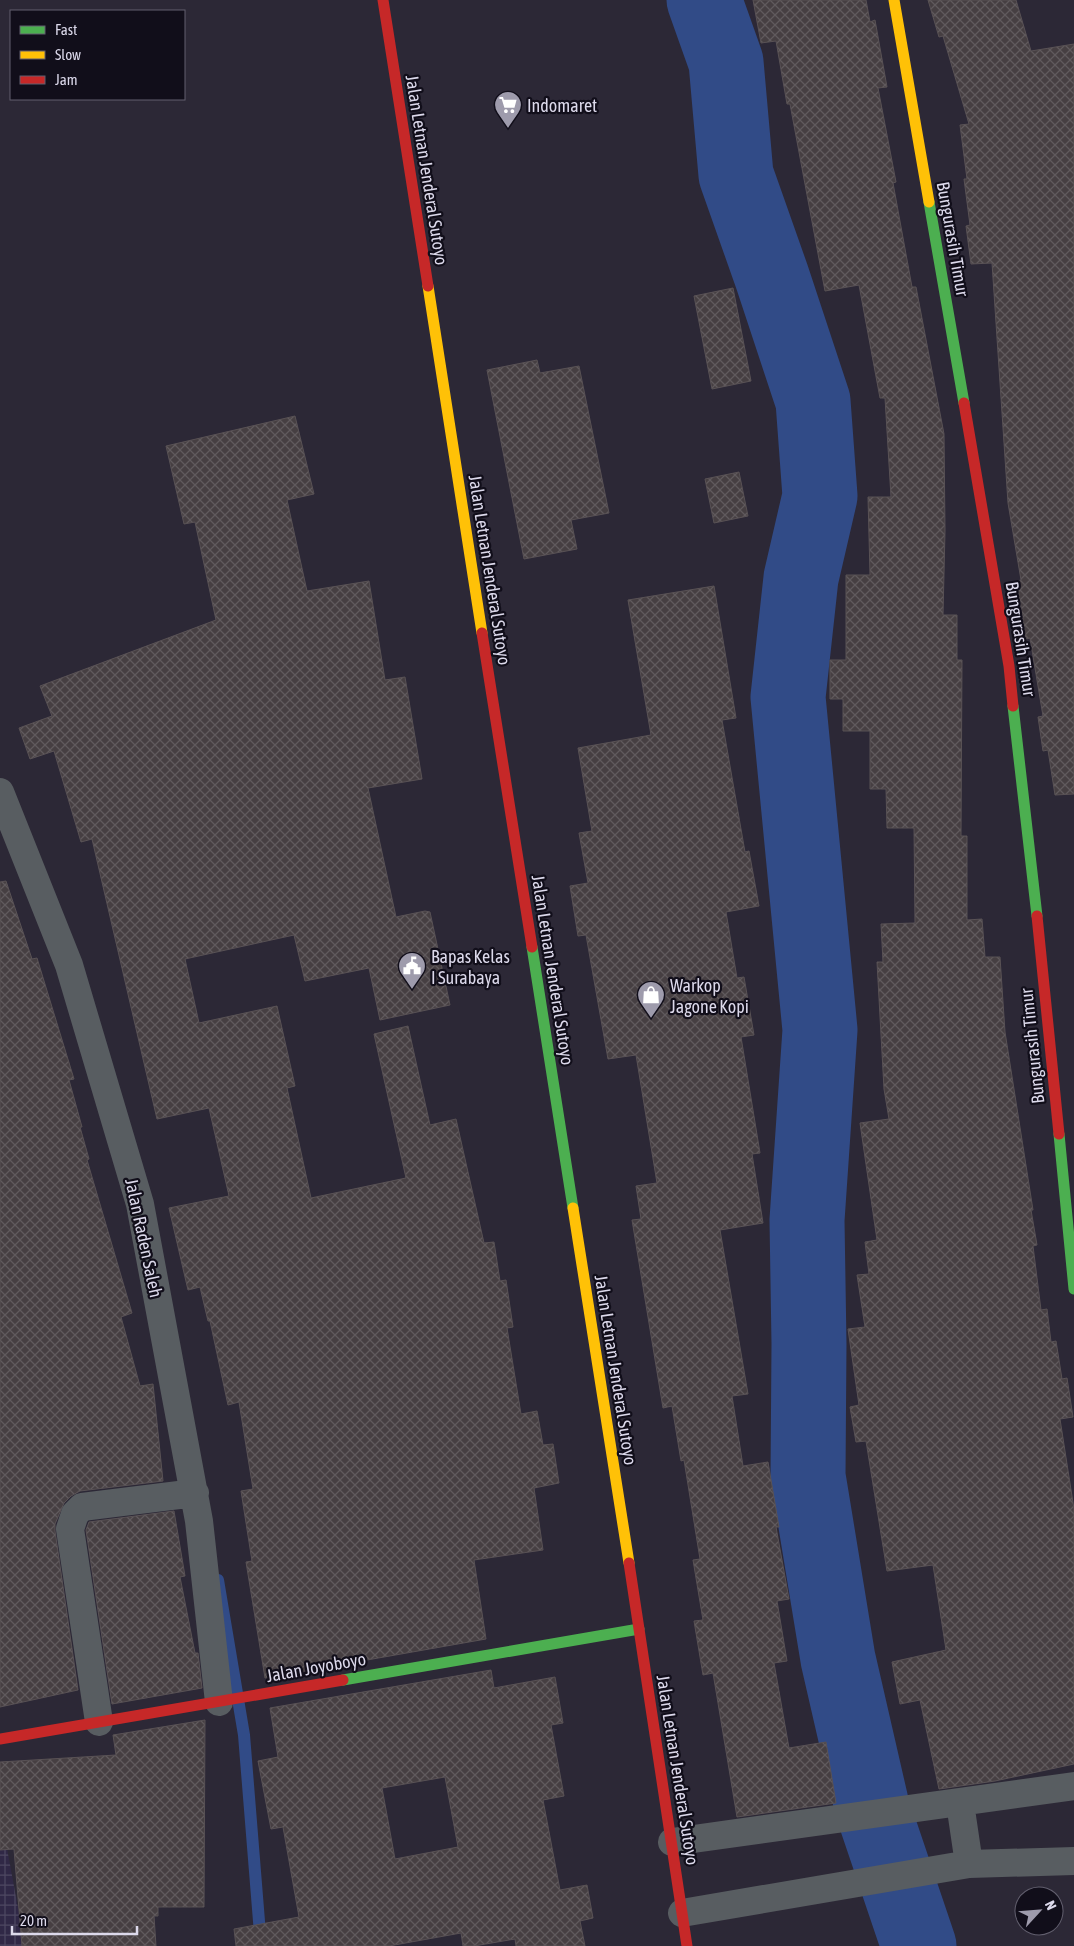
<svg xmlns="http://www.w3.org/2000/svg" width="1074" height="1946" viewBox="0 0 1074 1946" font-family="'Asap Condensed',sans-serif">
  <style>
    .industrial { fill: url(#industrial-grid) }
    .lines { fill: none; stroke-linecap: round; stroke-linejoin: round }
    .stream { stroke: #314b87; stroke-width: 12 }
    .river { stroke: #314b87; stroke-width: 75 }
    .building { fill: url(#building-cross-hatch); stroke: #595255; fill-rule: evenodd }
    .street { stroke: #585d61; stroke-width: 28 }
    .fast { stroke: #4caf50; stroke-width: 11 }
    .slow { stroke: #ffc107; stroke-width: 11 }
    .jam { stroke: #c62828; stroke-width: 11 }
    .labels { text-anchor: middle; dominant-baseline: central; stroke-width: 4.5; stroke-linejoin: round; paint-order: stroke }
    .poi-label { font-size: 18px; fill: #dcd9eb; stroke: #110e1a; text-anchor: start }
    .street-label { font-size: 18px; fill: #dcd9eb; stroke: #110e1a }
  </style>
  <defs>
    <pattern id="industrial-grid" width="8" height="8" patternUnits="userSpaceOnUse" patternTransform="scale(1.25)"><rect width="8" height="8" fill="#302846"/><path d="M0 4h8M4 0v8" fill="none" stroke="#4d4761"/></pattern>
    <pattern id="building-cross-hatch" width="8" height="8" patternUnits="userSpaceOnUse" patternTransform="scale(1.25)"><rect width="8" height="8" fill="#463f42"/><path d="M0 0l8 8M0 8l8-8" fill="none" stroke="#605a5d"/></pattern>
  </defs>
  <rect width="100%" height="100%" fill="#2c2836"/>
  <path class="industrial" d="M0 1816H1L25 1946H0Z"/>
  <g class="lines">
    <path class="stream" d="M218 1580 244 1735 261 1946"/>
    <path class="river" d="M704 0 726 62 736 175 772 277 813 401 820 496 801 578 788 697 820 1030 807 1220 809 1344 808 1476 838 1659 872 1807 919 1946"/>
  </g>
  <path class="building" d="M753 0H866L870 22 875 20 887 87 878 88 896 182 893 183 912 287H916L944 434 945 531 943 615H957V660H962L961 836H967V920L982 919 985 957H1000L1005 1032 1033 1210H1031L1037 1245 1033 1246 1041 1310 1047 1309 1051 1342 1056 1341 1062 1379 1067 1378 1073 1417 1060 1419 1074 1509V1764L995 1781 939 1789 920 1700 900 1704 892 1662 946 1650 933 1565 887 1571 866 1441 856 1442 850 1407 859 1405 848 1329 865 1327 857 1275 869 1274 865 1242 877 1240 860 1123 889 1119 884 1089 877 962H883L881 924 915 923 914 828H887L886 789H870V731H843V699H830V660H846V575H870L868 497H891L885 398H880L859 285 825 291 790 104H787L776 41 761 43Z
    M928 0H1016L1031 51 1074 44V794L1055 795 1048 750 1043 751 1038 717 1043 716 1030 638 1026 639 1017 581 1021 580 1008 503 992 263 971 264 966 226 970 225 964 179H967L960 125 969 124 943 36 939 37Z
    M733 288 751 381 712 389 694 296Z
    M537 360 540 373 579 366 609 513 571 520 577 549 524 559 487 370Z
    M295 416 314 494 287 500 307 591 369 581 385 680 405 677 422 779 368 788 396 917 425 911 430 912 450 1005 380 1020 369 968 305 981 294 935 185 959 199 1023 277 1006 295 1086 287 1088 311 1198 406 1178 374 1034 408 1026 430 1125 456 1119 484 1243 494 1242 500 1281 506 1280 513 1327 507 1328 521 1414 537 1411 543 1445 553 1444 559 1483 534 1488 543 1550 474 1560 486 1639 265 1678 246 1562 252 1561 241 1491 253 1489 239 1402 228 1405 210 1321H208L200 1287 188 1290 169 1208 229 1196 209 1108 157 1119 92 839 81 842 54 751 30 759 19 728 52 716 40 686 216 620 195 522 184 524 166 446Z
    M739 472 748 516 714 523 705 479Z
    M714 586 736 718 722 720 745 852 749 851 759 906 726 912 737 978 744 977 754 1035 741 1037 760 1153 752 1154 763 1223 720 1230 748 1394 732 1396 743 1466 768 1462 779 1527H776L789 1599 777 1601 787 1661 774 1663 789 1748 826 1742 836 1803 737 1817 713 1673 703 1675 694 1621 703 1620 693 1560 700 1559 684 1460 681 1461 672 1406 663 1408 632 1220 641 1219 636 1186 657 1183 636 1055 608 1059 586 935 578 936 570 886 588 883 579 833 592 831 578 748 651 735 628 600Z
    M6 881 32 959 37 958 74 1079 69 1080 82 1127H80L89 1159 87 1160 132 1313 121 1317 140 1386 153 1384 163 1481 80 1491 71 1496 64 1503 55 1524V1531L78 1690 0 1707V882Z
    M174 1511 185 1576 180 1577 195 1653H198L202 1688 112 1704 86 1530 89 1522Z
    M491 1670 494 1688 555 1677 563 1723 551 1725 564 1796 543 1800 560 1890 587 1885 593 1918 580 1921 585 1946H516L515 1939 474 1946H463L461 1933 389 1946H236L234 1929 299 1917 283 1827 271 1829 258 1761 278 1757 270 1708ZM445 1777 458 1847 395 1859 382 1788Z
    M205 1720 204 1907H158V1916H154L156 1946H22L14 1849 0 1850V1762L116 1755 113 1735Z"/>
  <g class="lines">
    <path class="street" d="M0 792 69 965 140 1204 199 1521 219 1702
      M99 1722 70 1529 75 1514 82 1507 195 1493
      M960 1803 969 1864
      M672 1842 1074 1786
      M682 1913 969 1864 1074 1861"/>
    <path class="fast" d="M929 202 964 403
      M1013 706 1037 916
      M532 947 573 1208
      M1059 1134 1074 1289
      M343 1680 639 1629"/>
    <path class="slow" d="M894 0 929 202
      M428 286 482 633
      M573 1208 629 1563"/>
    <path class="jam" d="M383 0 428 286
      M964 403 1009 666 1013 706
      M482 633 532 947
      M1037 916 1059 1134
      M629 1563 687 1946
      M0 1739 343 1680"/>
  </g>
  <defs>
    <symbol id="supermarket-pin" viewBox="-11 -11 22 30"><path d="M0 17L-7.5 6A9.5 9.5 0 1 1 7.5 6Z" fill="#9e9bac" stroke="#110e1a"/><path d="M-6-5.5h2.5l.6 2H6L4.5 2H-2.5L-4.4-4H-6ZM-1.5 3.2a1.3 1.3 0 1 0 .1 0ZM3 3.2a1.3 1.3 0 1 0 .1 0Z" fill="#fff"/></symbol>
    <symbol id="civic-pin" viewBox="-11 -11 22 30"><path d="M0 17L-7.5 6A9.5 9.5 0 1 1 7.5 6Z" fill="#9e9bac" stroke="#110e1a"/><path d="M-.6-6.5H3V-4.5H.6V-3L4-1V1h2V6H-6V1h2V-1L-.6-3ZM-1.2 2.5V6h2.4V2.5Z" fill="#fff"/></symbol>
    <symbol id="shop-pin" viewBox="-11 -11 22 30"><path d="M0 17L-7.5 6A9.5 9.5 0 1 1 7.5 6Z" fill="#9e9bac" stroke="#110e1a"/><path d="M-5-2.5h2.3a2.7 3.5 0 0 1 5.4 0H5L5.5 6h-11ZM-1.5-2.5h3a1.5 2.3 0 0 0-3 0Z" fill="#fff"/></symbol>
  </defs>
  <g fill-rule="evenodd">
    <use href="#supermarket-pin" x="492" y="89" width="32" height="43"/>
    <use href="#civic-pin" x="396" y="950" width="32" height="43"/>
    <use href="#shop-pin" x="635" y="979" width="32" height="43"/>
  </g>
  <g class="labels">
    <g class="poi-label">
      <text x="527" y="105">Indomaret</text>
      <text x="431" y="956">Bapas Kelas<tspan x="431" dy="21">I Surabaya</tspan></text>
      <text x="670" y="985">Warkop<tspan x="670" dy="21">Jagone Kopi</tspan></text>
    </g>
    <g class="street-label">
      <text transform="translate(427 170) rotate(81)">Jalan Letnan Jenderal Sutoyo</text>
      <text transform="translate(953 239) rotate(80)">Bungurasih Timur</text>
      <text transform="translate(490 570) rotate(81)">Jalan Letnan Jenderal Sutoyo</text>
      <text transform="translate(1021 639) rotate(81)">Bungurasih Timur</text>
      <text transform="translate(553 970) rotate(81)">Jalan Letnan Jenderal Sutoyo</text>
      <text transform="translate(1032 1046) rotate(-96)">Bungurasih Timur</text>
      <text transform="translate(144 1238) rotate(78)">Jalan Raden Saleh</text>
      <text transform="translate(616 1370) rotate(81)">Jalan Letnan Jenderal Sutoyo</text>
      <text transform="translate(316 1667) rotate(-10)">Jalan Joyoboyo</text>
      <text transform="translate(678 1770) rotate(81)">Jalan Letnan Jenderal Sutoyo</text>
    </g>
  </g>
  <rect x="10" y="10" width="175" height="90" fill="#110e1a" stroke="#625f6e"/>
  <rect x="20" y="26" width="25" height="8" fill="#4caf50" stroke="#625f6e"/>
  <text x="55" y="35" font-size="15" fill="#dcd9eb">Fast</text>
  <rect x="20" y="51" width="25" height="8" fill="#ffc107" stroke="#625f6e"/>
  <text x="55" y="60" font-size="15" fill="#dcd9eb">Slow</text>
  <rect x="20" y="76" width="25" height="8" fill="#c62828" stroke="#625f6e"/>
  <text x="55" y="85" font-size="15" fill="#dcd9eb">Jam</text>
  <g transform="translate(1039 1911) rotate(64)"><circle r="24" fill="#110e1a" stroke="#625f6e"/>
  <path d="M0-4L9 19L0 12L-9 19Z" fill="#9e9bac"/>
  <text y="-8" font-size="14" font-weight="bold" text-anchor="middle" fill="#dcd9eb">N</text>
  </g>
  <path d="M12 1926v8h125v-8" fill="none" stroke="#dcd9eb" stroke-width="2.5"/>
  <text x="20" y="1926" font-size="15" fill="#dcd9eb" stroke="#110e1a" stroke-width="4" paint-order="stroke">20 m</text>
</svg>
